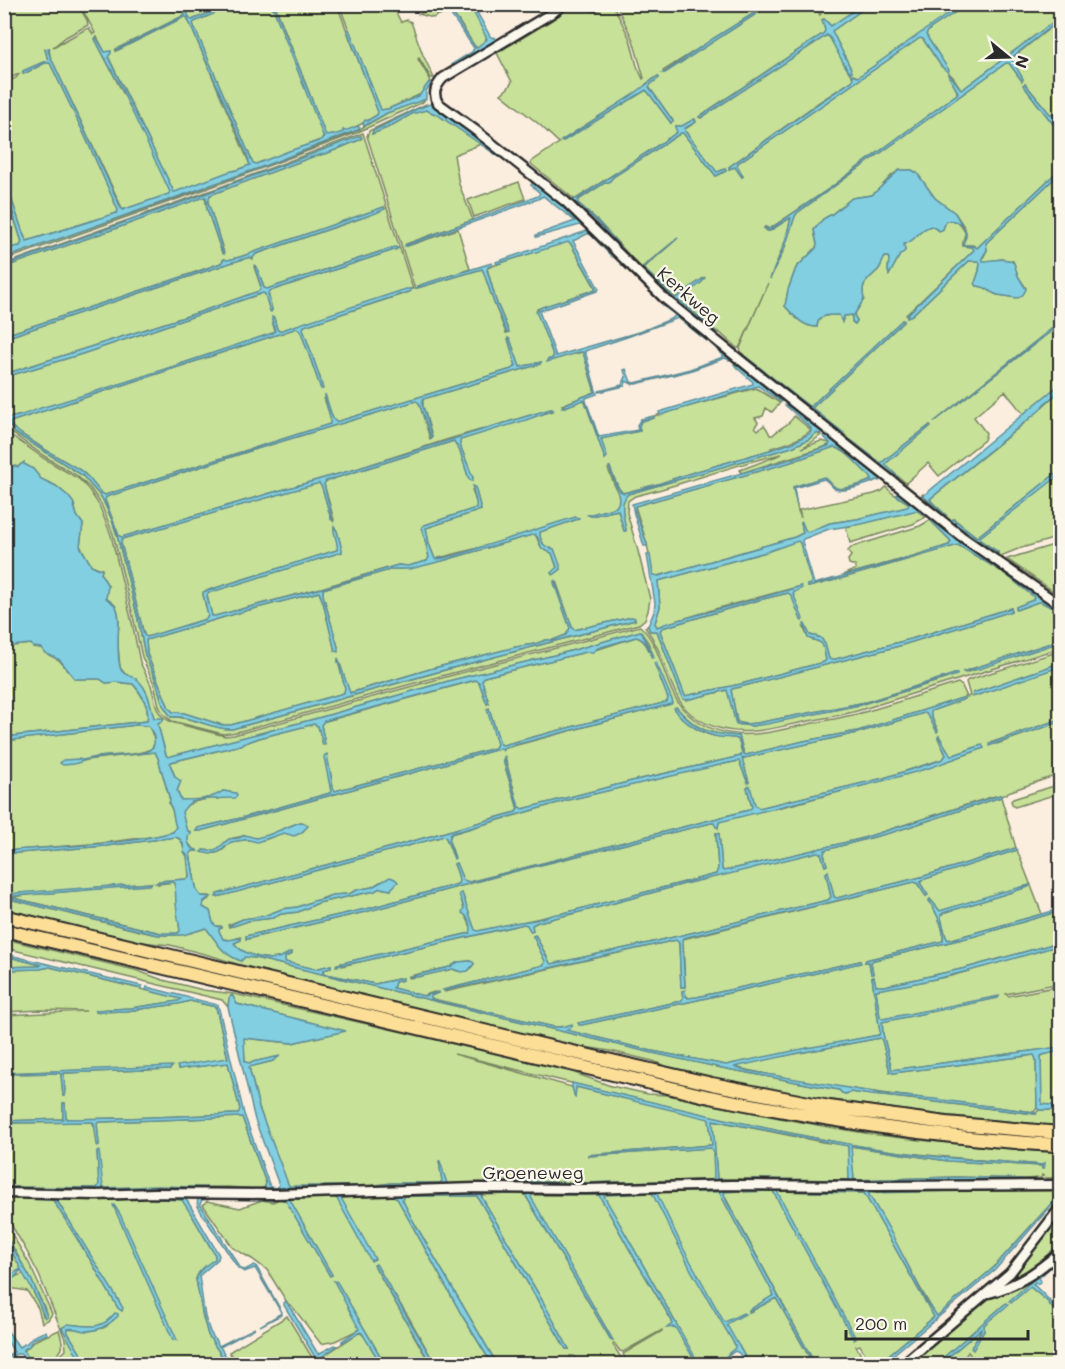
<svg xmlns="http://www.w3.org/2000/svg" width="1065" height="1369" viewBox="0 0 1065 1369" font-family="Mali,sans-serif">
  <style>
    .green { fill: #c7e198; stroke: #798662; stroke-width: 1.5; fill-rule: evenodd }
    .water { fill: #82cfe1; stroke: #5f8d98; stroke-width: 1.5 }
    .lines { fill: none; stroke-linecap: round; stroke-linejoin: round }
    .minor-casing { stroke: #2b2b2b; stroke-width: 13 }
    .highway-casing { stroke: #2b2b2b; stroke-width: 16 }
    .minor { stroke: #fbf7ec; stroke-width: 8 }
    .highway { stroke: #fdde96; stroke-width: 12 }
    .labels { text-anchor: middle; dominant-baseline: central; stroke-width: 4.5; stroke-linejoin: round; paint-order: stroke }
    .street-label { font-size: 18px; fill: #2b2b2b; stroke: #fbf7ec }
  </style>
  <rect width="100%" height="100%" fill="#fbeedf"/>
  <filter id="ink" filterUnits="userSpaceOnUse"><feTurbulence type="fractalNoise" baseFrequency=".0167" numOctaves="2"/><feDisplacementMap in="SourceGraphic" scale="12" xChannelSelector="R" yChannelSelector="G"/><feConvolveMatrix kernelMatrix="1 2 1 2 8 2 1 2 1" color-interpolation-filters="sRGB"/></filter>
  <g filter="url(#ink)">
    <path class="green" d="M5 5H78L87 20 88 25 66 37 53 47 86 29 89 28 93 34 95 33 80 5H182L185 13V15L116 49V51L184 17H187L250 165 175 193 174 192 108 56 109 55 105 52 97 37 95 39 141 128 170 191 169 194 123 210 50 56 49 48 45 49 48 60 23 71 24 74 45 63H50L85 136 118 210 117 213 27 241 24 236 5 180V83L16 78 19 74 5 80Z
      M184 5H228L192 20 189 17Z
      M234 5H272L323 133V139L256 164 253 163 193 24 194 22Z
      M275 5H337L375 104 378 112 377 115C363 123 343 136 326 136Z
      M339 5H392L401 22 407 20 411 22 423 55 434 78H431L419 58 418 59 431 81 421 94 388 109 381 110Z
      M440 5H471L486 36V41L478 47H475L458 20 452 14 438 15 433 18 419 14Z
      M573 5H584L592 11 595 12 607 5H613L630 39 637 66 643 79 644 78 633 40 616 5H767L663 71 664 73 770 5H814L820 15 822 12 818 5H864L831 26 824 19 822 20 825 30 824 33 701 115 699 117 701 118 827 35 830 38 848 70 850 73 852 72 851 69 832 31 869 5H962L858 77 852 75 853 79 852 81 819 102 729 167V169L735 167 742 177 743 176 737 165 738 163 920 38 923 39 941 66 948 72V70L929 40 926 34 930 29 966 5H1060V17L963 89H961L953 77 950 74C949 82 958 87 957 94L830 188 769 229 765 227 764 228 767 231H770L790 218H791L785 242 770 279 785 247 795 216 797 213 1006 63H1009L1022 81 1023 79 1011 59 1060 20V109L1053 114H1050L1027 86 1025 84 1023 85 1060 133V169L977 248 973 245H964L963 243 965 234 963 241V246L972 247 975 249 974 250 906 315 907 317 912 315 969 261H978L980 263 979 271 975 283 977 286C989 287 987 291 995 294 999 296 1002 295 1005 296 1016 298 1021 300 1026 288L1018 276 1013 261 1001 259 985 262 982 260 987 250 986 243 1060 173V322L934 422 1060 324V384L1024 415 1005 391 974 417 986 433 984 440 939 476 928 463 906 483 884 465 931 426 930 425 881 463 848 438 862 451 897 479 896 481 846 441 847 437 843 433 812 408 904 321 903 320 810 407 800 400 843 436H840L743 358 744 355 741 352 740 348 768 283 743 340 739 348H737L720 333 716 331 679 301V299L702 282 705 277 677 297 675 298 644 269 647 265 678 238 641 268 595 218 578 203 579 200 606 182H609L613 177 681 133H683L716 176 726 171 725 169 717 173 685 131V129L696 122 695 119 682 126H676L677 132 669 138 576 199H574L531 164V162L559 143 540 125 501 94 508 88 512 82 497 53 552 20ZM658 76 659 78 651 84 649 87 673 121 671 123 648 92 646 90 562 141 581 128 643 89 646 84ZM900 170H912L917 173 935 198 955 213 965 228 966 234C962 227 957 217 946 221L943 229 940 231 931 226C918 229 916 241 904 244L905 250 900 255 889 275 888 270 889 259 888 257H885C882 261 881 267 878 270 867 281 860 283 864 299L854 315 857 321 855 324 852 322V315L844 316 842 322 840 315C830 315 818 314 817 327 803 327 794 316 785 306L788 290 796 268 816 248 817 244 814 230 823 219 832 214 852 198 872 195 878 190 892 175Z
      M423 99 424 101 421 103 356 133 206 189 5 260 4 258 190 193 342 137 358 130 387 113Z
      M426 104 425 106 373 131 372 134 387 128 413 113 426 110 438 115 481 144 454 155 459 184 473 220 406 244 407 246 458 229 470 269 418 286 417 288 482 269 484 273 494 303 506 333 509 332 496 301 487 268 495 265 556 245 566 242 570 243 596 289 537 309 553 355V358L547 360 583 352 595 392 562 405 565 407 583 400 585 401 605 459 601 441 603 438 640 431 639 426 641 421 654 418V416L756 388 780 403 772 412 766 408 763 416 755 418 758 422 755 427 758 430 764 425 767 429 770 435H773C780 427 789 426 794 416L810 429V431C799 440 785 444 771 448L770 450 694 472 658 484 623 493C615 487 613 475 610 467L608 469 618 494 620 502 616 507 589 515 591 516 618 510 624 531 626 530C624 518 618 503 628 494L792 447 809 439 816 433 821 435 812 442 802 448 821 441 830 443 831 444 824 447 741 473 740 470 782 454C732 464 684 485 635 496L628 501 627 513 638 551 650 599 648 611 645 619 639 624 422 681 237 732 223 734 172 721 163 714 159 706 154 684 142 657 132 612 113 534 101 504 90 488 76 475 44 456 5 428V420L15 433 82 475 102 498 112 520 117 535 138 619 145 655 156 681 163 705 171 717C192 716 211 729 232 729L449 669 635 620 632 617 574 630 572 627 556 581H554L570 628 566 635 553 640H546L535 644 516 647 430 669 349 693 338 658V661L345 688 344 693 231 725H222L184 713 173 712 169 708 147 654 146 640 245 611 319 592 323 602 335 651 338 647 323 595V589L393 569H403L442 561 535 534 542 549 552 553 557 568 551 573 553 575 560 570 554 549 545 547 540 537V532L578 519 576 517 509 540 435 559 429 544 426 528 481 510 475 487 472 490 477 505 476 508 425 525 422 527 429 557 427 561 408 566 398 565 321 588 215 616H212L207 596 208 593 342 552V550L337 531 334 526 338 547 337 550 206 591 203 594 208 616 206 619 147 637 144 635 121 543 122 539 319 483 322 487 331 519 334 520 324 484 326 481 454 441 460 451 469 479 473 478 460 445V440L549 412 553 411 552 409 449 439 356 469 271 493 122 537 119 536 105 500 106 497 253 450 416 401 419 402 430 439 432 437 423 406V399L540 364 541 362 520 367 510 339H508L516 366 512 369 336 422 334 421 324 398 331 419 330 424 105 495 101 493 85 474 80 470 44 449 21 434 12 427 10 422 297 328 301 332 321 389 320 378 303 329 304 326 410 292 411 289 279 331 277 329 274 318 272 320 275 331 273 333C202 357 130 382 58 404 45 408 17 419 5 417V377L82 354 263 293 265 294 270 311 272 310 268 293 270 291 397 249 398 248H391L267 289 264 288 257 267H254L261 287 259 291 200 312 5 374V338L233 262 250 257 253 259 254 255 268 250 359 219 385 208 384 207 240 257 228 260 224 259 221 263 173 280 5 335V267L117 228 204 196 205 197 207 209 222 253H224L208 202 210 195 312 157 328 153 359 140 361 139V136L199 196 5 265V264L220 187 363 133 410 280 413 289H415L367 136 369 131 371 130Z
      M519 182 525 199 474 217 468 200Z
      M4 188 22 242 20 246 5 251Z
      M1060 391V470L977 537 954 519 951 521 998 553V552L980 540V537L1060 473V537L1018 549 1003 555 1002 557H998L958 529 919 497 923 494V497L947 516 932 502 930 499C961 474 992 450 1022 425 1035 414 1047 402 1060 391Z
      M5 431 45 459 79 479 89 490 99 505 111 535 133 627 140 662 151 685 157 709 162 716 171 722 225 736 234 735 453 675 640 626C665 649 662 689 687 713 704 730 731 736 754 734 771 733 788 728 804 725 822 721 840 718 857 714 891 705 925 693 958 683L962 686 967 697 970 696 966 682 968 680 1060 651V663L973 693 975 696 1060 666V719L990 743 997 744 1060 722V774L1008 792 1007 794 1001 796 1000 795 991 797 860 839 724 871 722 870 719 833H716L718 869 716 874 560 914 478 931H475L462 893 460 894 465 914 472 929 470 933 338 964 342 966 524 924 527 925 531 932 533 931 532 925 538 922 592 909 688 883 817 852 821 853 825 866 827 865 824 854 825 850 893 832 1001 797 1016 848 921 877 837 898 834 897 828 872 826 873 831 897 828 900 649 943 552 964 550 963 536 936H533L545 961 544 965 444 990 445 992 676 940 679 943 681 987H685L683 939 914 882 917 883 926 896 927 894 920 883 924 879 1017 850 1042 914 948 940 946 937 941 918V916L943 913 1028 887 1030 885 940 911 930 899 929 901C936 912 945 927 943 941L866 960 865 962H869L871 974 873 973 871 962 874 960 975 936 1060 911V942L966 968 885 986H876L874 977H872L880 1032 879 1035 726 1065 652 1051 566 1030 572 1026 554 1027 433 999H431L430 996 438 993 434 992 422 996 393 988 395 982 403 980 402 978 375 984 326 974 323 970 331 968V965L315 969 285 962V957L292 954 291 952C287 954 283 957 278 958 265 961 241 954 234 943L241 940 240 937 232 940 223 939 219 931V929L222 928 221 926H215L213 923 210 911 203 907V903L210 898V896H201L197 891 195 882 190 854 193 851H197C191 847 186 843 188 836L191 832 188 831C185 827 181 818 182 812 184 801 209 798 218 799L229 792 223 791C211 800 195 800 181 800L177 791 179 786 170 764 171 762 237 746 259 738 314 724 318 726 323 745 325 744 321 725 322 722 326 721 476 680 479 682 487 704 489 703 482 681 484 677 602 648 636 637C645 639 649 650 652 658L654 657 648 642 640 631 567 652 452 680 318 718 168 757 166 755 158 725 163 719 154 718C151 708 150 697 144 688 138 680 122 674 120 667 119 658 118 648 118 639 118 629 121 616 116 607 114 603 109 601 106 598L108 586 101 574 102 569 91 565 80 546 83 524 77 516 74 504 68 496 56 486 41 479 33 469 26 465 21 464 18 467 10 465 5 468ZM656 663 671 699V704L502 749H499L200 831H196L198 828 241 818 330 793 331 791 325 755 330 770 333 788 335 791 495 748 497 744 489 708 500 744 503 745 667 702 668 698 655 665ZM965 697V699L931 711 930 714 938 730 927 714 924 713 857 733 744 758 742 759 749 782 747 781 739 761 699 769 568 800 451 834 449 841 455 858C449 852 450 841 444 836L217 897V894L367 854 516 812 518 809 503 760 505 757 519 808 523 809 632 781 741 756 742 752 738 739C731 737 722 737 714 736 698 732 683 722 676 707 696 730 710 735 739 736L744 754 746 755 804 741 858 731ZM939 736 951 756 982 745 979 750C919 771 857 787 794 804 769 810 743 814 719 822L718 828 714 823H711L516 871 365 912 247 939 246 936 250 935 370 908 458 884C461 878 456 870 454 864L456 863 463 880 469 882 749 810 752 808 747 787 749 786 755 805 759 808 884 778 943 759 946 755 938 738ZM302 822 308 825 301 833C294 833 285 832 278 834 273 836 270 839 264 840 253 841 242 838 231 842 226 844 229 844 225 848 218 855 210 854 203 850 210 851 217 851 222 846 226 842 224 841 230 839 235 837 239 838 245 835 248 836 251 838 254 838 267 840 288 824 302 822ZM385 881 390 890 380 888 374 891 318 903 298 912 281 914 273 918 248 921 229 927 228 925 243 919 264 916 282 909 298 907 332 895 349 894 357 890 372 887 380 882ZM470 961 474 964 469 970 457 971 453 969 409 978V976L450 967 458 962ZM860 961V963L693 1001 582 1025 580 1023 681 1001 683 998 682 992 689 998 697 997Z
      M834 447C848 451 859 467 870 476L872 480C865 483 843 491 836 488 831 485 829 480 824 477L793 487 798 511 801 518 799 510 874 494 882 491 886 487 892 493 908 503 909 505 906 508 857 519 830 523 808 532 805 530 802 523H801L803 533 795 537 666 574 656 576 653 575 647 544 635 506 791 462Z
      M916 510 926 517 913 524 850 543 846 527Z
      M930 520 951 541 949 545 913 556 845 575V574L856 569 855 566 849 564 848 560 851 556 848 551 852 547 920 526Z
      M796 541H799L800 543 811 580V584L807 585 808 587 843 578 958 545 1004 573 1034 597 1033 600 1016 607V610L1038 602H1041L1060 612V640L965 671V673L1060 642V648L857 711C838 716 818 719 799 723 784 726 769 730 754 731 726 734 692 724 678 698 665 674 663 651 645 627L648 626 650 631H657L683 699 686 700 728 690 736 724 752 726 859 705 945 679 957 674 866 702 757 723 745 724 737 722 731 690 732 689 899 646 1012 611 1011 608 911 639 832 660 829 659 825 644 819 637 810 635 803 626 808 638C825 644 822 640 826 660L824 662 741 684 685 696 660 631 662 628 759 600 788 593 794 597 793 593 801 586 715 609 657 627 655 623 660 607 658 581 766 552Z
      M1060 543V596L1007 559Z
      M4 641 11 646 31 644 33 647 42 648 45 653 59 660 75 679H100L106 683 116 682 133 684C142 695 150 707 147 721L5 737Z
      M136 725 149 726 153 736 155 743 151 749C131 758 107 753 86 760L155 752 158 758 170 800 169 804 172 809 176 827 173 832 157 836 102 843 5 851 4 741Z
      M1060 784V793L1015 807 1013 806 1011 801 1013 799Z
      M176 837 181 840 186 855H187L189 877 187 879 159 881 158 884 174 882 175 884 180 931 178 933 166 934 157 932 18 899 13 897 27 895 150 884 151 883 5 895V854L106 846Z
      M5 898 152 934C173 937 186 935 206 928 218 942 222 954 241 961L245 957 255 958 619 1045 722 1068 839 1090 842 1093 847 1094 851 1092 1035 1114 1039 1110H1060V1126L939 1115 818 1098 734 1082 673 1069 653 1061 610 1051 566 1044 240 965 212 956 170 945 141 942 5 909Z
      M5 939 135 970 163 980 203 990 234 994 407 1033 572 1072 611 1086 648 1094 667 1095C737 1110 807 1124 878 1135 939 1143 1000 1148 1060 1153V1178H1046L1042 1175 1041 1178 1024 1179 957 1177 854 1180 850 1146 948 1161 1042 1166V1169V1165C985 1160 928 1157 871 1148 730 1124 592 1088 454 1054L572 1087 575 1096 576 1087 709 1118 712 1145 588 1155V1156L711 1148 713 1150 715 1178 712 1180 583 1183 579 1179 577 1183 520 1181 447 1184 439 1161 442 1181 440 1183H391L368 1186 291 1187 287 1184 259 1108 249 1067 273 1061 278 1057 247 1063 245 1061 243 1038 292 1043 344 1031 237 1004 232 995 229 999 228 1007 222 1000 5 948Z
      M1060 945V983L1006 994 1008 996 1060 986V1047L892 1070 883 1034 882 1022 997 998 999 997 883 1019 880 1017 876 990 951 976Z
      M5 956 41 965V966L5 967Z
      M50 967 182 999 179 1001 131 1008 97 1010 96 1012 126 1011 178 1004 190 1001 216 1007 228 1059 178 1067V1069L228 1063 240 1109 239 1114 126 1118 66 1119 65 1103H63V1119L5 1121V1074L59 1073 61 1074 63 1096 65 1095 64 1073 170 1069 172 1067 5 1073 4 1015 86 1011 41 1010 5 1012V970L40 969Z
      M880 1038 882 1040 890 1072 893 1073 1034 1055 1036 1059 1037 1108 1034 1112C934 1099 832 1090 734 1067V1065Z
      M1060 1051V1106L1044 1105 1041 1102V1056L1048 1053Z
      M242 1117 266 1183 265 1187 261 1189 227 1187 103 1188 97 1151 99 1185 97 1188 5 1187 4 1123 93 1122 96 1145H99L97 1123 99 1122Z
      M712 1120 822 1142 846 1145 848 1146 850 1180 717 1179Z
      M700 1188 837 1190H745L744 1191H773L855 1340 776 1191 864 1193 934 1317 878 1364H871L860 1345 856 1346 866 1364H749L739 1346 720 1364H628L623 1354 662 1331V1330L623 1352 620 1351 614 1343 613 1345 625 1364H579L574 1356H570L574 1364H497L412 1219 402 1199 404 1196H477L566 1349H569L542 1300 482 1198V1195L511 1194V1192C516 1195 522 1192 526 1196L611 1340 610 1335 531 1199V1195H599L635 1259 672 1321V1324L671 1325 676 1323 601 1191ZM721 1189 738 1191H725L723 1193 814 1362H812L776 1298 750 1312 749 1310 775 1296 722 1197Z
      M1049 1188 1057 1190 1059 1193 1050 1205 992 1269 937 1316 936 1315C911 1275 892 1232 867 1192L1033 1190Z
      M364 1195 394 1196 398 1200 463 1317 492 1364H435L408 1316 374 1265 430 1364H385L336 1281 360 1329 335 1341 321 1344 292 1306 288 1304 267 1270 252 1259 233 1248 203 1205 207 1201 240 1208 262 1200 273 1202 279 1199 278 1197 280 1199 286 1200 330 1276 332 1275 290 1200 291 1199 334 1197 338 1199 372 1261 341 1198Z
      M5 1197 53 1200 91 1261 118 1308 122 1311 58 1202V1200L142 1198 180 1199 184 1201 215 1255V1259L200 1272 196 1279 203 1317 208 1335 227 1364H158L155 1360 152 1362 154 1364H87L68 1333 67 1329 71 1328 88 1331 103 1328 107 1326 115 1314C95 1339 74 1317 62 1328L83 1364H51L66 1350 65 1339 39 1275 26 1250 5 1214Z
      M1060 1212V1249L1036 1270 998 1288Z
      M4 1221 29 1263 50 1309 52 1314 48 1320 42 1323 38 1308 27 1291 9 1288 10 1279 24 1273 41 1308 43 1316H47L44 1307 31 1279 5 1233Z
      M4 1239 21 1267V1270L9 1276H5Z
      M1048 1267 1030 1282 1028 1287H1030L1047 1301 1060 1318V1364H964L970 1354 968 1352 960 1364H940L981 1329V1330L971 1348 973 1349 984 1331V1325L1006 1303 936 1364H908L987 1295Z
      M287 1316 313 1359 312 1364H237L229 1352Z
      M59 1330C66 1353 62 1349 48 1364H32L24 1351 34 1341Z
      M360 1332 365 1337 381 1364H315L320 1358Z"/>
    <path class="water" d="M962 4 966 5 930 29 926 34 929 40 949 70 948 72 941 66 923 39 920 38 738 163 737 165 743 176 742 177 735 167 729 169V167L819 103 852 81 853 79 852 75 858 77Z
      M182 5H184L189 17 192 20 228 5H234L194 22 193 24 253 163 256 164 289 151 319 141 324 138 272 5H275V7L326 136 334 135 343 132V130L345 131 358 126 360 129 259 168 5 258V251L8 248 20 246 22 242 5 188V180L24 236 27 241 117 213 118 210 85 136 50 63H45L23 74V71L48 60 45 49 49 48 50 49 48 51 50 56 122 210 169 194 170 192 120 86 95 39 96 37 105 52 111 51V53L108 57 174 192H175L228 172 237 170 250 165 247 155 187 17H184L118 50H115L185 15V13Z
      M470 5H473L490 36 493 38 494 37 496 40 453 67 452 64 472 52 474 48 451 15V13L454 15 476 48 487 39Z
      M767 5H770L665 73H663L714 38Z
      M862 5H869L832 31 851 69 852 72 850 73 844 64 830 38 827 35 701 118 699 117 824 33 825 30 822 20 824 19 831 26Z
      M1060 17V20L1011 58 1023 79 1022 81 1009 63H1006L797 213 795 216 785 247 770 279 785 242 791 218H790L769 231 764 228 765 227 770 229 830 188 957 94 958 92 949 77V74L961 89H963Z
      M349 29 381 110 388 109 419 96 429 82 431 84 426 91V99L387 113 364 126 363 124 365 120 367 121 377 115 378 112 347 30Z
      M658 76 659 78 651 84 649 87 673 121 671 123 648 92 646 90 562 142 561 141 631 96Z
      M1025 84 1050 114H1053L1060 109V112L1054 118 1060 128V133L1023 85Z
      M430 104 471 133 501 156 499 157 438 115 426 110 412 114 387 128 372 134 373 131 417 109Z
      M694 119 696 122 685 128V131L717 172 725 169 726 171 716 176 683 133H681L613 177 609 182H606L578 200V203L595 218 636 264 596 221 573 200 578 198 669 138 677 132 675 127 676 126H682Z
      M360 136 362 138 359 140 328 153 312 157 210 195 208 202 224 254 222 253 207 209 206 197H204L117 228 5 267V265L199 196Z
      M1060 169V173L986 243 987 250 982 258 983 261C994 261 1005 256 1014 263L1018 276 1026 289C1021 301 1016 298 1005 296 1002 295 999 296 995 294 987 291 989 287 977 286L975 283 979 271 980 263 978 261H969L912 315 907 317V315L974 250 972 247 963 246C963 242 965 239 965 235 966 224 955 219 946 221L943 229 940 231 931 226C917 230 916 242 904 244L905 251 900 255 889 275 888 270 889 259 888 257H885C882 261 881 267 878 270 867 281 860 283 864 299L854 315 857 321 855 324 852 321V315L844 316 842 322 839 315C830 315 817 314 817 327 803 327 794 316 785 306L788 290 796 268 816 248 817 244 814 230 823 219 832 214 852 198 872 195 897 172 900 170H912L917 173 935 198 955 213 966 232V237L963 243 964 245 974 246 977 248Z
      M533 182 584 224 536 237V235L575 221 543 196 538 199 407 246H405V245L538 196 540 193 531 185Z
      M384 207 385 209 376 213 256 254 252 259 250 257 233 262 5 338V335L197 272 221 263 224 259 228 260 240 257Z
      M588 228 613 256 612 257 590 234H587L573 241 599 289 597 291 539 311 556 356 642 331 673 318 675 315 663 306 664 304 695 327 709 340 707 341 678 318 630 336 585 351 597 394 586 398V401L599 437 638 430 637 425 641 419 654 416V418L641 421 639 426 640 431 601 439 607 457 605 459 585 401 583 400 565 407H562L568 403 595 392 583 352H580L547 362V360L553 358V355L536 311 542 307 595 290 596 288 571 244 568 242 497 264 496 262 584 232Z
      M678 238 647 265 644 269 675 298 677 297 705 277 702 282 679 300 713 328 716 332 666 292 638 266 642 268Z
      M395 247 398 248 397 249 270 291 268 293 272 310 271 312 270 311 265 294 263 293 82 354 5 377V374L200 312 259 291 261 287 254 264 257 267 264 288 267 289Z
      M492 263 493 265 488 267 487 270 496 301 509 332 507 333 494 303 484 273 482 269 417 288 418 286 423 284Z
      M406 289H411V291L304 326 303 329 320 378 323 389H321L301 332 297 328 10 422 12 427 21 434 44 449 80 470 89 478 101 493 105 495 330 424C332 414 324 404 325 394L333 419 336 422 512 369 516 366 508 338 510 339 520 367 541 362 540 364 423 399 422 403 432 437 431 439 419 403 416 401 253 450 106 497 105 500 119 536 122 537 271 493 356 469 550 409 553 410 526 420 460 440V445L473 478 472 481 469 479 460 451 454 441 326 481 324 484 333 521 331 519 322 487 319 483 122 539 121 543 144 635 147 637 206 619 208 616 203 594V592L206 591 337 550C339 542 332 533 334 526L337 531 342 550V552L208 593 207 596 212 616H215L330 586 398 565 408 566 427 561 429 557 422 527 425 525 476 508C478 501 472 493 473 486L475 487 481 510 426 528 429 544 435 559C450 558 467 552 481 547 513 538 544 526 576 517L579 518 578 519 540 532C540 543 544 547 554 549L560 565V570L553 575 551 573 557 567 552 553 542 549 538 538 535 534 442 561 410 569H393L323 589V595L338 647V652L335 651 323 602 319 592 245 611 146 640 147 654 169 708 173 712 184 713 222 725H231L344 693 345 688 338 661V658L350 693 430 669 516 647 535 644 546 640H553L566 635 570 628 554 583 555 581 572 627 574 630 632 617 635 618V620L448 669 232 729C211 730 192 715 171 717L163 705 156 681 145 655 138 619 117 535 112 520 102 498 82 475 15 433 5 420V417C17 419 32 411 44 407 121 385 197 358 273 333L275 331 272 320V317L274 318 277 329 279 331Z
      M902 320 904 321 812 408 844 433 842 435 745 356 810 407Z
      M1060 322V324L1049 333 934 422Z
      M712 343 730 359 729 360 725 358 689 371 636 384H632L626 381 625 386 599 392V391L622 385 626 377 624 370 626 369 631 382 635 383 690 369 723 357V355L711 344Z
      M735 363 782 401 781 402 758 386 660 415 659 412 753 384V382L736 367 734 364Z
      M1060 384V391L1044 404 1040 410 930 499 932 502 947 516 923 496Z
      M786 404 818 427 822 432 820 434 816 433 809 439 792 447 628 494C618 504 625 519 626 531H624L618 510 591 516 588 515 616 507C625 496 611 479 609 466L620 491 624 493 658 484 694 472 770 450 794 442 809 434 811 432V428L785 405Z
      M930 425 931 426 885 464 898 477 897 479 862 451 848 438 881 463Z
      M825 434 881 479 879 481 877 480C869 484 843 493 835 489 831 486 828 481 824 479L794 488 797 506 793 487 824 477C829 480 831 485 836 488 843 491 865 483 872 480L870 476C859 467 848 451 834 447L788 463 635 506V511L647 544V546H644L634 514 632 504 788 460 829 446 830 443 823 436Z
      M24 462V464L33 469 41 479 56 486 68 496 73 502 77 516 83 524 80 546 91 565 102 570 101 574 108 586 106 598C109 601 114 603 116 607 121 615 118 630 118 639 118 648 118 658 120 667 122 676 132 675 138 680 149 691 150 704 154 718H163V721L158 723V725L166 755 168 757 318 718 452 680 567 652 640 631 642 632C642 637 651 649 654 657L652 658C649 650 646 639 636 637L598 648 593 652H586L484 677 482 681 489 703 487 704 479 682 475 680 324 721 321 725 325 744 323 745 318 726 314 724 259 738 237 746 171 762 170 764 175 777 181 781 177 791 181 800C195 800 211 800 223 791L236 793 237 796 235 798C225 798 201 799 192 802 187 804 185 808 182 812L186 828 188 831 191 832V834L188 836V842L191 848 197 850V851H193L190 854 195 882 197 891 201 896 211 897 204 901 203 907 210 911C213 920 211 927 222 927V928L219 929V931L223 939 228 940 241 938V940L234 943C241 954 266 961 278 958 283 957 287 953 292 952V954L285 957V962L315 969 331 965V968L323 970V972L326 974 375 984 403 978V980L395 982 393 988 424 996 438 992V993L431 996V999L554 1027H562L572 1024V1026L566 1030 652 1051 726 1065 807 1048 879 1035 880 1032 872 977H874L876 986H885L966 968 1060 942V945C1002 962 943 980 882 989L876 990V991L880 1017 883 1019 999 996 998 998 882 1022 883 1034 892 1070 1060 1047V1051L1043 1055 1041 1056 1042 1104 1060 1106V1110H1039L1037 1108 1036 1059 1034 1055 893 1073 890 1072 882 1040 880 1038 799 1053 734 1067 749 1071 883 1094 934 1099 1034 1112 1036 1114 912 1099 871 1095 851 1092 845 1094 842 1093 839 1090 722 1068 652 1053 255 958 245 957 241 961C220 953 219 944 206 928L183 935H158L5 898V895L18 893 151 883V884L149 885 14 896 13 898 160 933H178L180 931 176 904 175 883 173 882 156 883 159 881 187 879 190 876 187 855 184 852 183 844 180 839 176 837 106 846 5 854V851C58 846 121 846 173 832L176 827C173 820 174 809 169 804L170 800 158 758 155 752 90 759 74 764 63 765 60 763 63 760 78 759 83 760 96 757 136 754 148 751 153 747C156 740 153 732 148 726L136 725 5 741V737L147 721C150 708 142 694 133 684L116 682 106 683 100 679H75L60 660 45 653 41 648 33 647 31 644 11 646 5 641V468L10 465 18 467Z
      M1060 470V473L1052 481 980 537V540L998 552V553L951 521 953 519 977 537Z
      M898 492 928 514 927 516 918 511H914L862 524 829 529 803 539 802 541 814 584 908 558 949 545 951 542 950 540 930 520 932 518 959 541 1060 609V612L1041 602H1038L1016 610V607L1033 600 1034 597 1004 573 958 545 843 578 808 587 807 585 811 584V580L800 543 798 541 766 552 658 581 660 607 655 623 657 627 668 623 792 589 801 586 802 588 793 593 803 619 802 621 801 620 791 595 788 593 759 600 662 628 660 631 685 696 741 684 824 662 826 660C822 640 825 644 808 638L804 624H805L810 635 821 638 825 644 829 659 832 660 911 639 1011 608 1012 611 899 646 732 689 731 690 737 722 745 724 757 723 866 702 957 673V675L859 705 767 724 752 726 736 724 727 690 686 700 683 699 657 631H650L648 626 654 612 655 603 647 555H650L653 575 659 576 795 537 803 533 801 523 802 522 805 530 808 532 830 523 857 519 907 507 909 505 908 503 896 495Z
      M1060 640V642L979 669 962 672Z
      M656 662 673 702 671 704 503 748V751L501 748 499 749 200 831H196L198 828 241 818 330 793 331 791 324 757 325 755 327 754 333 788 335 791 381 779 384 777H387L495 748 497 744 487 709 489 708 500 744 503 745 667 702 668 698 655 665 654 663Z
      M1060 663V666L1059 667 972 697 973 693Z
      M965 697V699L931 711V716L938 731 937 732 927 714 924 713 857 733 744 758 742 759 749 782 748 783 739 761 728 763 568 800 453 833 450 835 449 841 455 858 454 859 446 838 444 836 229 894 216 897 217 894 367 854 516 812 518 809 503 760 504 757 519 807 523 809 632 781 741 756 742 752 738 739C732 737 725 738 719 737 702 734 683 723 674 708L676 707C697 732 709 734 739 736L744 754 746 755 804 741 858 731Z
      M1060 719V722L989 746V744Z
      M939 736 951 756 982 745 984 748 929 768 894 778 719 822 718 827H716L714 823H711L516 871 365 912 246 939V936L250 935 370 908 458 884C461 878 456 870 454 864L456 863 463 880 469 882 749 810 752 807 747 787 750 786 755 805 759 808 884 778 932 763 943 759 946 755 938 737Z
      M1000 795 1001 797 893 832 825 850 824 854 827 865 825 866 821 853 817 852 729 874 688 883 592 909 538 922 532 925 533 931 531 932 527 925 524 924 364 961 336 966V965L338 964 470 933C473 926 468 916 462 913L464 908 459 894 462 893 475 930 478 931 514 923 535 920 556 914H560L716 874 718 869 716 833H719L722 870 724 871 860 839Z
      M300 822 308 825V826L301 833 294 836 284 833 257 842 245 839 244 840 231 842 219 852 210 854 201 852 203 850 210 851 217 849 229 839 239 838 245 835 256 838 268 835Z
      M1016 848 1017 850 1011 852 922 880 920 883 928 895 926 896 917 883 914 882 683 938 682 940 685 987H681L679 943 676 940 444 991 443 990 544 965 545 961 533 936 535 935 550 963 552 964 649 943 828 900 831 897 826 873 828 871 834 897 837 898 921 877Z
      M390 877 395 879 398 882 392 888 391 890 380 888 375 891 318 903 298 912 281 914 273 918 248 921 234 926H228L243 919 264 916 282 909 298 907 313 901 323 899 332 895 349 894 357 890 372 887Z
      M1030 885 1028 887 943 913 941 915V918L946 937 948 940 953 939 1060 909V911L975 936 874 960 871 962 873 974H871L869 962H865L866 960 943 941C945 927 936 913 929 900L930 899 940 911 998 893Z
      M5 954 142 986V989L50 967 40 969 5 970V967L40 966 41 965 5 956Z
      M470 961 473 962 474 964 468 971 461 972 453 969 418 977H408L450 967 458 962Z
      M860 961 861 963 693 1001 581 1025H579L578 1023 681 1001 683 998 682 991 685 990 686 996 688 998 697 997Z
      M147 987 218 1005 244 1114 270 1187 277 1188 279 1185 255 1120 228 1007 229 998 232 995 237 1004 346 1031 292 1043 244 1038 245 1061 248 1063 280 1056 273 1061 249 1067 259 1108 289 1186H363V1188L277 1191 272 1189 267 1192 5 1190V1187L97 1188 99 1185 97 1151H99L103 1188 158 1186 261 1189 265 1187 266 1183 242 1117 99 1122 97 1123 99 1145 97 1146 94 1123 93 1122 5 1123 4 1121 63 1119V1103H65L66 1119 126 1118 238 1114 240 1109 228 1063 178 1069 177 1066 228 1058 216 1007 190 1001 178 1004 126 1011 96 1012V1010L131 1008 178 1001 181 999 146 990Z
      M172 1066 170 1069 64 1073 65 1096H63L61 1074 59 1073 4 1074 5 1073Z
      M572 1083C686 1110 799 1139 915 1154 957 1160 1000 1161 1042 1165L1044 1163V1169H1042V1166L948 1161 851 1146 854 1180 957 1177 1023 1179 1022 1182H741L740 1180 755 1179 849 1180 848 1146 713 1120 717 1179 737 1180V1183L567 1186 558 1185 368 1187 391 1183H440L442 1181 439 1161H440L447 1184 522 1181 576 1183 579 1179 583 1183 712 1180 714 1178 713 1151 711 1148 588 1156V1155L712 1145 709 1119 576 1087 575 1098 572 1087Z
      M731 1189H739L738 1191 725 1192 724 1193 726 1200 814 1362 813 1363 776 1298 749 1312V1310L774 1295 719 1192H662L657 1194 682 1246 723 1320 725 1322 743 1313 745 1314 730 1322 727 1325 749 1364H746L739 1353 735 1351 730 1354 722 1364H720L729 1353 735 1348V1345L692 1272 652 1193 605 1195 604 1196 699 1364H697L675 1327 667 1328 672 1324V1321L635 1259 599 1195 533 1194 531 1197 610 1335 613 1340H611L526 1196 524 1194 517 1193 519 1191Z
      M781 1189 870 1190 1050 1189 868 1193 888 1227 927 1302 937 1316 992 1269 1050 1205 1059 1193 1057 1189 1060 1193 1059 1197 995 1270 882 1364H878L934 1317 864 1193 777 1191 856 1339 854 1340 773 1191 744 1192V1190Z
      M478 1192H511V1194H483L481 1196 542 1300 569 1349H566L477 1196H404L402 1199 412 1219 497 1364H492L463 1317 398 1200 394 1196 370 1195Z
      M364 1194 363 1196 341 1198 375 1259 371 1261 337 1199 334 1197 291 1199 290 1200 332 1275 330 1276 286 1201 280 1199 279 1198Z
      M5 1196 102 1199 59 1200 57 1201 116 1296 123 1308 122 1311 118 1308 91 1261 53 1200 7 1198Z
      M145 1196 184 1198 188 1202 219 1255 218 1259 199 1276 205 1317 210 1332 219 1346 255 1328 220 1347 231 1364H227L208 1335 203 1317 196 1279C198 1270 208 1264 215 1259V1255L193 1217 182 1200 142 1198 114 1200 113 1199Z
      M199 1198H272L271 1200 208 1199 202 1200 200 1204 241 1269 245 1270 254 1265 256 1266 282 1312 281 1315 260 1326 280 1314 281 1312 255 1268 244 1272 238 1268 201 1212C199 1208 195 1203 199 1198Z
      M113 1205H114L120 1214 177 1340H173Z
      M4 1233 31 1279 47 1316 45 1318 34 1293 21 1270 14 1278 5 1279V1276H9L21 1269 5 1239Z
      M376 1264 435 1364H431L374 1265Z
      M1048 1267 1050 1268 1039 1278 1041 1281 1037 1284 1035 1282 1033 1284 1049 1300 1060 1315V1318L1047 1301 1030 1287 1011 1303 1009 1301Z
      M334 1281 337 1282 385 1364H381L362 1333 360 1332 342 1343V1341L359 1329Z
      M286 1301 318 1354 335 1345 337 1346 320 1358 315 1364H312L315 1357 284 1305V1303Z
      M1006 1303 1008 1305 984 1325V1331L973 1350 971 1348 981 1331V1329L940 1364H936Z
      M115 1313 118 1314V1316C109 1325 100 1331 87 1331 80 1331 74 1327 67 1329L68 1333 87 1364H82L62 1328 68 1324C88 1326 101 1331 115 1313Z
      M4 1326 19 1347 27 1343 32 1337 46 1331 47 1334 33 1339 29 1346 23 1350 33 1364H27L21 1354H16L5 1360V1357L14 1352 5 1337Z"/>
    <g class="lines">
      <defs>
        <path id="minor" d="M563 4 555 11 443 78C436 86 432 93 438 103L475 130 566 202 665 299 739 359 961 536 1060 605
          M4 1193 96 1195 155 1193 274 1194 477 1188 586 1189 732 1185 876 1186 1060 1185
          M989 1293C1019 1285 1038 1271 1060 1252
          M903 1364 1010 1273 1060 1208"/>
        <path id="highway" d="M4 916 551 1047 712 1084 829 1107 946 1123 1060 1133
          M4 930 710 1097C826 1120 942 1139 1060 1145"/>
      </defs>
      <use href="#minor" class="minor-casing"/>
      <use href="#highway" class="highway-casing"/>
      <use href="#minor" class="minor"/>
      <use href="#highway" class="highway"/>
    </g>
  </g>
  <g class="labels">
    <g class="street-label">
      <text transform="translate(689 295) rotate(41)">Kerkweg</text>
      <text x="533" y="1172">Groeneweg</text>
    </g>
  </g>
  <rect width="1065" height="1369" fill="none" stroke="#fbf7ec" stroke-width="24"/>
  <rect x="12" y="12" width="1041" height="1345" fill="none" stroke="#2b2b2b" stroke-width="2" filter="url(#ink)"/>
  <g transform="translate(1008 57) rotate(109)" stroke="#fbf7ec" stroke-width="4.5" paint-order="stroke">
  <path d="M0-4.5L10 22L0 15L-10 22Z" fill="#2b2b2b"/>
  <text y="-9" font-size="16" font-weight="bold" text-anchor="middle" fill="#2b2b2b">N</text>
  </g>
  <path d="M846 1330v9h182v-9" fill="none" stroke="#2b2b2b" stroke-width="3"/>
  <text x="855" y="1330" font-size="18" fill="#2b2b2b" stroke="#fbf7ec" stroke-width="4.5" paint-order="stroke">200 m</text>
</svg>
